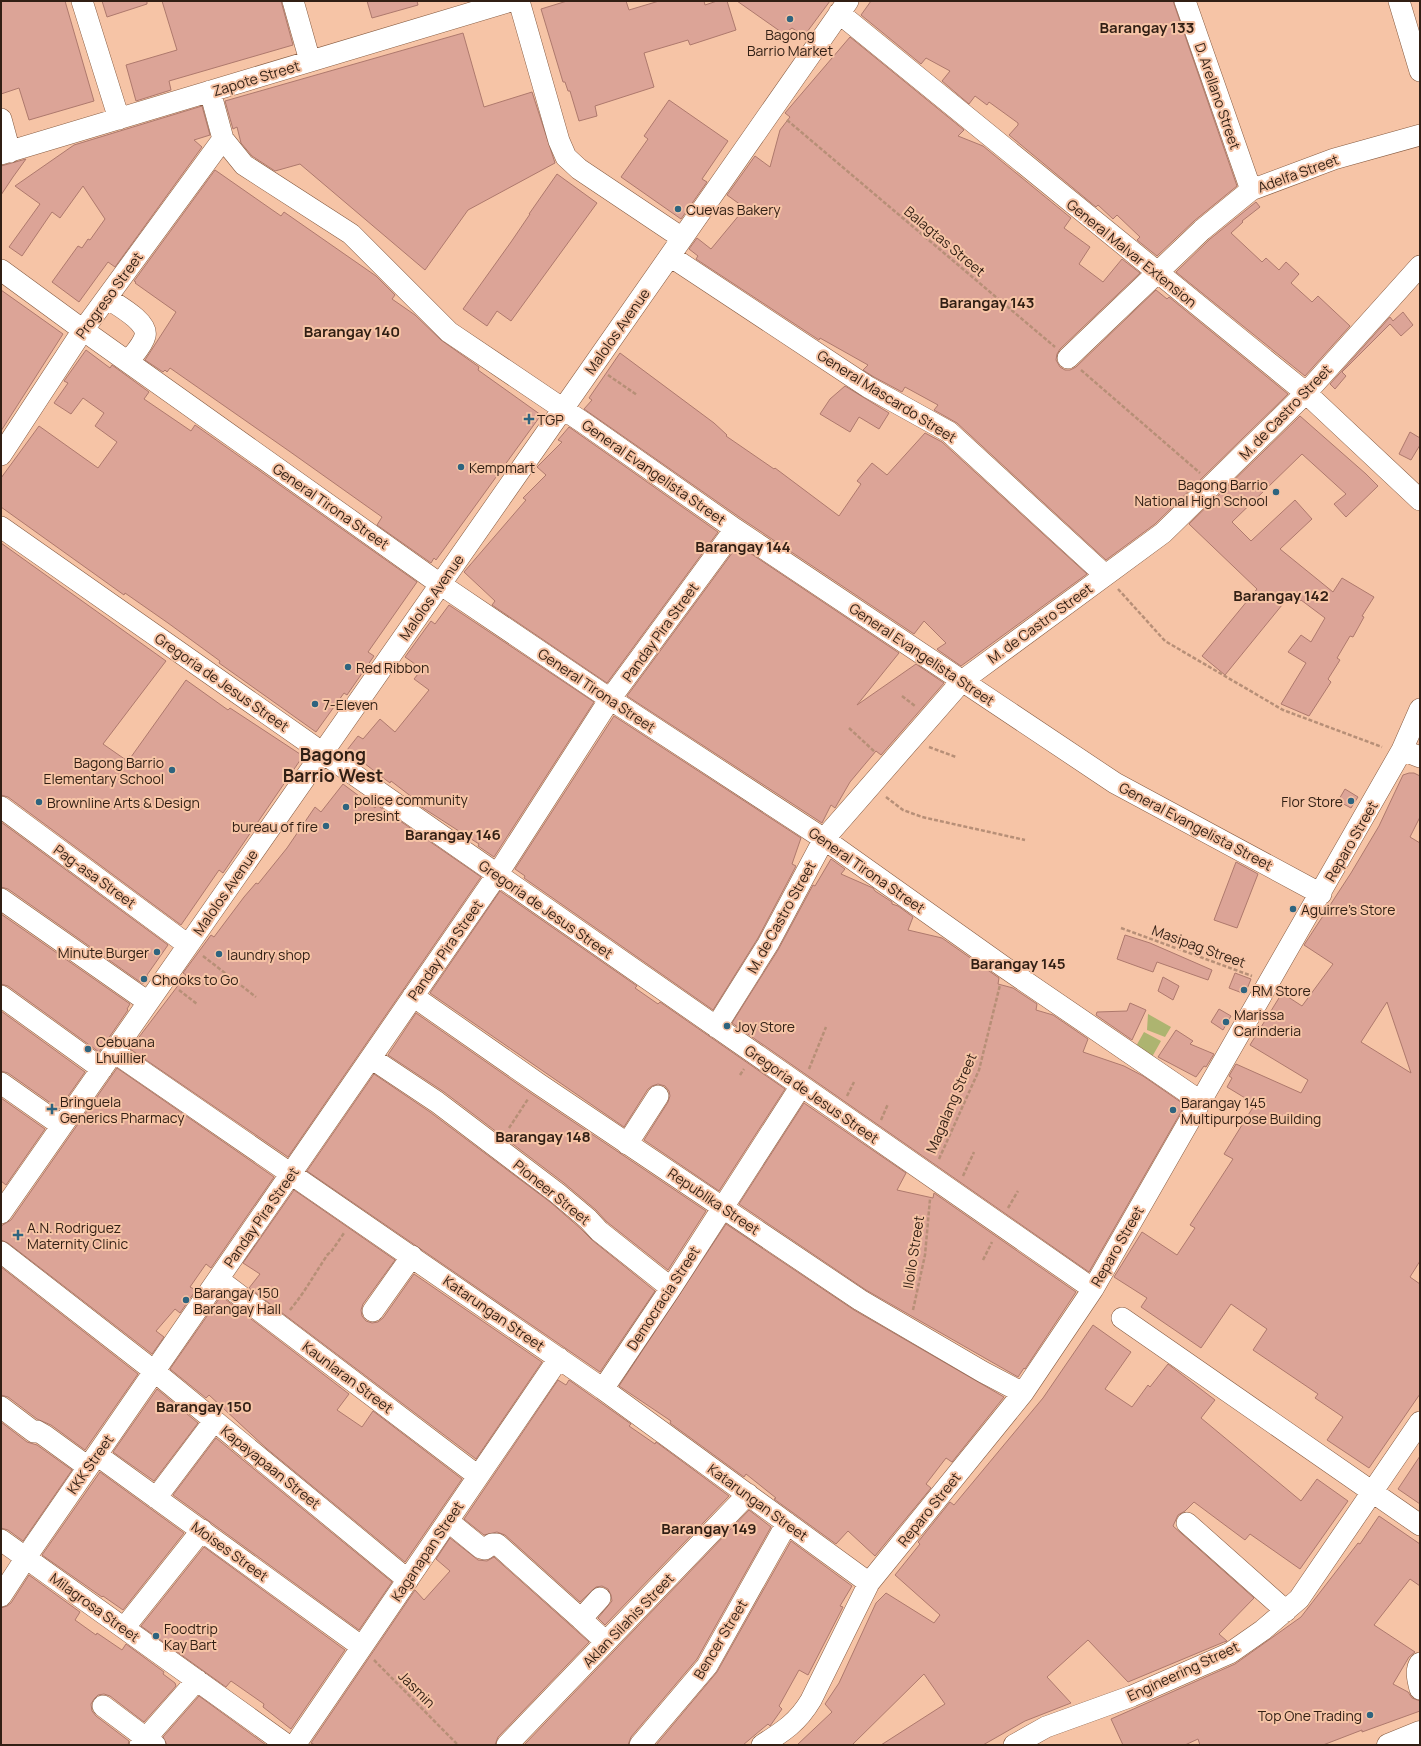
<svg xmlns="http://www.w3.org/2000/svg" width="1421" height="1746" viewBox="0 0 1421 1746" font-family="Manrope,sans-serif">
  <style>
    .green { fill: #adb470 }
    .building { fill: #dca497; stroke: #ae796d; fill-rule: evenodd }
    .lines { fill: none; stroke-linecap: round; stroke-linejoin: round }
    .minor-casing { stroke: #875b40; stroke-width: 22 }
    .major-casing { stroke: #875b40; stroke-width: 23 }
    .path { stroke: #b78f77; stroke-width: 2.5; stroke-dasharray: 4 2; stroke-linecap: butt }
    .minor { stroke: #fff; stroke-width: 21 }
    .major { stroke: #fff; stroke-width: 22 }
    .poi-dot { fill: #2e647f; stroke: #f6c4a6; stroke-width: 1.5 }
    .labels { text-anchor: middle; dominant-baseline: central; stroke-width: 4; stroke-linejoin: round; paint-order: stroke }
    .poi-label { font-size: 14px; fill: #311f14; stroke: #f6c4a6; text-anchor: start }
    .street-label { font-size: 14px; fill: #311f14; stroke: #f6c4a6 }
    .neighbourhood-label { font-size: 15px; font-weight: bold; fill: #311f14; stroke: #f6c4a6 }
    .district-label { font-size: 18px; font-weight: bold; fill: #311f14; stroke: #f6c4a6 }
  </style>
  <rect width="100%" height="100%" fill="#f6c4a6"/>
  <path class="green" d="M1148 1014 1171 1027 1165 1037 1147 1030Z
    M1144 1032 1161 1041 1152 1057 1135 1048Z"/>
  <path class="building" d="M1 1H65L94 101 29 120 19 88 1 94Z
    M102 1H147V4L107 17Z
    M162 1H281L293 45 169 81 171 90 136 101 126 65 177 50Z
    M367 1H417L418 5 372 18Z
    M567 1H626L629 10 659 1H704L705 5 717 1H727L736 30 690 45 688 40 644 53 654 87 595 106 597 116 579 121 570 91H568L565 82H563L541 9Z
    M737 1H830L804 36 792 28 784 34Z
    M871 1H1173L1237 186 1194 221 1157 256 1137 240 1140 237 1117 215 1113 219 1098 205 1096 207 1009 135 1018 125V123L989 102 987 105 975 96 969 104 942 81 950 71 926 58 921 64 861 15Z
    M463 33 484 107 532 92 555 163 468 210 425 270 300 164 275 171 252 156 241 143 237 127 233 129 225 101Z
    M850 37 964 130 958 136 983 146 1071 218 1064 228 1090 247 1079 264 1103 282 1122 259 1140 273 1060 349 1057 354 1056 360 1060 367 1065 370H1070L1076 367 1156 290 1167 299 1169 297 1288 394 1155 524 1106 560 957 423 934 410 938 405 905 387 902 392 874 377 863 370 868 365 820 338 819 340 696 259 698 256 689 249 697 238 711 249 745 208 727 195 755 156 770 167 780 130 790 117 785 113Z
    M669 100 728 141 702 179 707 182 681 219 621 177 648 139 644 136Z
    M202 106 210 135 194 140 202 147 115 267 108 262 79 302 52 282 78 246 82 248 88 239 90 240 105 219 83 186 60 218 52 212 22 256 9 247 40 204 15 186 74 145Z
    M26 159 13 177 1 195V166Z
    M215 170 281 216 284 212 376 276 395 295 392 299 415 315 441 340 479 367 478 370 541 415 436 560 434 558 431 563 377 525 382 517 289 451 170 368 167 372 165 370 163 372 145 360 176 312 135 283 136 282 134 281Z
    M557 174 597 203 511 321 497 311 487 326 463 309 511 242 530 214H529Z
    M1256 202 1260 207 1242 221 1243 222 1231 233 1262 262 1266 258 1279 270 1286 262 1299 274 1291 283 1312 302 1318 296 1350 326 1305 376 1176 272 1210 239Z
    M1 290 63 334 1 431Z
    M1403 312 1413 325 1401 336 1390 324 1342 372 1346 376 1335 389 1330 384 1390 317 1393 321Z
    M86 350 110 368 112 365 149 392 144 399 191 431 195 425 417 582 368 652 374 656 347 695 344 693 316 732 219 663 220 661 168 623 125 593 124 595 1 507V478L39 426 98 468 117 442 95 426 104 413 83 398 71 414 54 403 68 383 64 381Z
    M620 353 714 423 727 435 726 436 774 469 775 468 839 516 861 484 857 481 872 463 887 475 925 433 942 442 1087 574 961 666 938 650 937 649 946 643 924 621 914 634 742 519 584 409 592 400 589 398Z
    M845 386 889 413 879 429 859 417 850 432 820 414 830 399Z
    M1300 416 1366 474 1378 486 1346 517 1334 504 1346 494 1302 454 1232 522 1251 541 1295 500 1312 519 1280 549 1333 592 1342 578 1374 597 1362 616 1364 617 1353 637 1350 636 1337 658 1340 660 1328 679 1331 682 1309 716 1281 704 1306 663 1288 652 1301 635 1311 642 1325 618 1301 600 1300 601 1291 594 1225 675 1202 656 1257 589 1189 524Z
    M569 427 718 532 607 683 492 605 495 601 464 572 526 500 523 498 546 475 537 467 562 442 558 440Z
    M1410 432 1420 438V445L1411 460 1399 454Z
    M1 543 166 661 103 744 126 760 129 756 131 757 186 680 228 710 230 708 303 756 223 873 219 870 181 925 8 797 1 795Z
    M738 545 899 653 857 705 916 664 944 683 881 755 876 751 850 782 835 808 831 805 822 823 627 696Z
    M449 605 594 702 494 857 478 846 479 844 420 806 421 804 391 781 390 783 347 750 358 736 363 739 380 719 395 732 429 690 414 679 422 669 405 657 431 621 435 624Z
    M614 716 801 838 792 864 796 866 758 938 713 1010 524 878 525 876 515 869Z
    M1409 773H1414L1420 776V817L1410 837 1420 843V1261L1410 1277 1420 1284V1394L1369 1468 1327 1440 1343 1417 1315 1398 1318 1394 1253 1350 1267 1329 1231 1304 1201 1348 1141 1307 1147 1298 1114 1277 1142 1232 1177 1255 1195 1228 1190 1225 1233 1159 1224 1154 1255 1104 1227 1087 1232 1078 1229 1076 1236 1064 1301 1093 1308 1080 1250 1045 1282 993 1302 1006 1333 964 1304 945 1351 873 1379 826 1403 775ZM1387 1002 1411 1073 1361 1042Z
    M343 784 375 808 377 805 481 877 288 1157 130 1049 186 975 183 973 211 935 214 937 244 897 256 883 258 884 287 848 315 807 321 812Z
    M1345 789 1358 797 1351 808 1338 801Z
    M1 822 168 945 147 975 148 977 143 984 8 889 1 887Z
    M831 859 845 869 841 874 873 888 875 891 892 902V904L898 906 913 917 908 930 942 938 999 978 998 984 1013 988 1037 1004 1036 1010 1053 1015 1088 1039 1083 1052 1124 1066 1143 1076 1185 1105 1089 1272 732 1023 778 950 813 885 815 886Z
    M1236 862 1258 874 1237 928 1214 920Z
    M500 891 637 986 635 988 658 1004 660 1002 785 1089 719 1191 644 1140 668 1102 670 1096 669 1091 665 1086 658 1084 652 1086 648 1089 624 1127 430 993Z
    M1 914 130 1004 127 1009 128 1010 99 1052 8 986 1 984Z
    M1125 935 1150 943 1212 970 1208 980 1157 962 1153 972 1117 959Z
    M1235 973 1251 979 1245 994 1229 988Z
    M1163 977 1179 986 1173 1000 1158 991Z
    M1130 1003 1146 1010 1132 1040 1096 1015 1097 1012 1127 1011Z
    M1219 1009 1231 1016 1223 1030 1211 1022Z
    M1 1011 85 1072 59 1109 8 1073 1 1071Z
    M416 1013 532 1094 706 1211 668 1270 607 1222 596 1210 564 1183 444 1092 388 1055Z
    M1176 1030 1193 1041 1190 1044 1214 1054 1206 1067 1204 1066 1196 1077 1158 1057Z
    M117 1068 274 1177 211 1268 206 1264 190 1287 196 1290 180 1313 175 1309 156 1331 164 1337 152 1354 8 1243 1 1240V1226L11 1220Z
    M374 1074 430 1112 550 1202 580 1228 592 1240 655 1291 600 1372 307 1171Z
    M1 1098 45 1129 6 1185 1 1181Z
    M804 1103 906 1173 897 1190 933 1198 934 1193 1076 1292 1025 1369 1024 1368 1018 1377 866 1290 739 1204Z
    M294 1190 395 1260 363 1304 361 1310 362 1316 366 1321 372 1323 378 1322 383 1318 414 1274 542 1362 476 1459 249 1288 260 1274 243 1263Z
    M726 1224 854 1310 1004 1397 952 1462 946 1458 926 1484 931 1488 875 1556 848 1531 836 1544 774 1499 776 1498 746 1474 744 1477 670 1423 671 1421 619 1386Z
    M1 1267 138 1374 85 1450 51 1425 37 1419 8 1397 1 1395Z
    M221 1296 349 1394 337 1410 362 1427 373 1411 462 1479 405 1562 266 1448 209 1395 206 1398 170 1369Z
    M1093 1325 1131 1352 1105 1389 1132 1407 1148 1385 1150 1387 1168 1364 1215 1400 1201 1418 1301 1501 1317 1479 1348 1501 1300 1569 1250 1534 1245 1540 1194 1502 1185 1511 1178 1515 1173 1526 1254 1598 1219 1634 1227 1641 1224 1642 1128 1682 1088 1640 1047 1677 1071 1703 1025 1721 983 1745H881L945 1704 924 1674 852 1745H797L832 1712 825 1704 839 1683 876 1603 886 1593 934 1623 940 1615 895 1575 920 1544 918 1542 950 1502 954 1505 1043 1398Z
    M558 1380 566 1385 569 1380 631 1424 629 1426 655 1444 656 1442 729 1496 605 1625 598 1618 612 1601 611 1595 608 1589 602 1586 596 1587 580 1602 505 1535 497 1532 484 1535 464 1519Z
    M157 1389 198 1423 154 1481 113 1452Z
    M1 1422 27 1442 37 1445 72 1470 23 1541 8 1530 1 1528Z
    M216 1438 392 1582 359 1630 173 1495Z
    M1420 1456V1504L1398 1489Z
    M100 1472 184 1533 123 1610 103 1596 102 1597 42 1555Z
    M749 1510 771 1527 697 1659 631 1737 628 1745H524Z
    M1379 1516 1420 1544V1586L1410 1579 1374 1625 1415 1652 1409 1657 1393 1684 1408 1692 1412 1698 1420 1701V1711L1362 1732V1730L1323 1745H1200L1198 1739 1185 1745H1123L1111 1719 1235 1664 1301 1617 1358 1543 1360 1544Z
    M450 1538 478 1560 487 1561 494 1557 589 1642 498 1737 495 1745H315L311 1743 415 1590 424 1600 450 1571 436 1559Z
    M791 1541 852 1586 840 1606 843 1607 808 1675 799 1670 779 1706 782 1709 770 1726 768 1724 743 1745H656L717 1672Z
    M204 1547 345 1650 291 1729 263 1707 264 1704 231 1681 226 1687 141 1626Z
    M29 1575 80 1612 75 1620 96 1635 97 1633 122 1650 126 1644 164 1672 163 1674 175 1683 176 1686 144 1722 110 1696 104 1694 98 1695 94 1699 91 1704 92 1711 96 1716 129 1741 128 1745H1V1608L7 1606 11 1603Z
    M199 1696 266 1745H167L163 1737Z"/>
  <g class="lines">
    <defs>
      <path id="minor" d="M82 1 119 119
        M293 1 310 61
        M519 1 559 141 566 157 579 169 682 238
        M1185 1 1251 190
        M1399 1 1420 71
        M839 13 1306 393 1420 500
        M210 91 223 139 244 165 351 234 449 332 584 423 735 529 1115 783 1321 894
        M1 119 10 152
        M1 154 511 1
        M670 256 868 387 949 432 1105 575
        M1 270 83 330 440 584 610 699 824 839 1004 967 1200 1101
        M107 298C117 305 149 322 145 336 143 345 133 355 128 362
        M1068 358 1202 230 1251 190 1334 159 1420 135
        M1 455 83 330 223 139
        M1 527 323 753 1093 1289
        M1402 750 1420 757
        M1 807 188 945
        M1 899 148 1002
        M1 996 102 1069
        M413 996 539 1084 860 1300 983 1372 1023 1393
        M716 1027 768 944 824 839 962 681 1163 533 1306 393 1420 266
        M114 1052 603 1389 869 1583
        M371 1058 437 1102 557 1193 588 1219 599 1231 671 1288
        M1 1083 62 1126
        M627 1144 658 1096
        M1 1213 848 1
        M1 1252 154 1371 408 1580
        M218 1279 478 1476
        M373 1311 412 1256
        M1122 1318 1420 1525
        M603 1389 671 1288 801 1086
        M1 1407 34 1432 37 1431 44 1435 88 1467
        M97 1455 362 1647
        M156 1498 214 1421
        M448 1521 481 1548 485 1549 492 1544H497L581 1619
        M1187 1523 1286 1611
        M1 1540 287 1745
        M1 1596 33 1547 497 875 610 699 735 529
        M600 1598 581 1619 606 1642
        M124 1628 202 1530
        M1420 1663C1415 1670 1418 1681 1420 1689
        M103 1706 155 1745
        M140 1745 197 1680
        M295 1745 559 1358
        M507 1745 748 1494
        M640 1745 707 1666 787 1523
        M762 1745C784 1731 798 1722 811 1700L869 1583 1023 1393 1093 1289 1402 750 1420 709
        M1014 1745 1046 1727 1132 1696 1230 1653 1263 1630 1299 1599 1420 1422"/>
      <path id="major" d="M1388 1745 1420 1732"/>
    </defs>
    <use href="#minor" class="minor-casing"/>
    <use href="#major" class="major-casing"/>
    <path class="path" d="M787 120 1055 347
      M1081 370 1200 473
      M608 375 637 395
      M1118 589 1165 641 1283 710 1382 747
      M902 696 915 706
      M849 728 875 752
      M929 747 956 757
      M886 797 903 810 922 817 1025 840
      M1121 928 1252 976
      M203 956 256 997
      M179 990 197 1004
      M809 1069 826 1027
      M740 1075 744 1069
      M847 1096 854 1082
      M881 1120 888 1104
      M509 1128 528 1099
      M939 1159 979 1070 1000 985
      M963 1176 974 1152
      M1008 1208 1018 1191
      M983 1260 992 1242
      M290 1310C305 1292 315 1273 328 1254L331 1252 344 1233
      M913 1310 925 1255 930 1199
      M374 1660 458 1745"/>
    <use href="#minor" class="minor"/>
    <use href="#major" class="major"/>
  </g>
  <g class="poi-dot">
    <circle cx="790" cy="19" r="4"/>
    <circle cx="678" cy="209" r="4"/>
    <path d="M527 413h4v4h4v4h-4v4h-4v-4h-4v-4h4z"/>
    <circle cx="461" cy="467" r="4"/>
    <circle cx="1276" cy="492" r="4"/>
    <circle cx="348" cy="667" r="4"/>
    <circle cx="315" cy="704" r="4"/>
    <circle cx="172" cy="770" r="4"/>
    <circle cx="1351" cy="801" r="4"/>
    <circle cx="39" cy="802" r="4"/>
    <circle cx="346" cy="807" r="4"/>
    <circle cx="326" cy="826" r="4"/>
    <circle cx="1293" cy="909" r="4"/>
    <circle cx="157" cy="952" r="4"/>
    <circle cx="219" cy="954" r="4"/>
    <circle cx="144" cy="979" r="4"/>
    <circle cx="1244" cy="990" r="4"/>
    <circle cx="1226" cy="1022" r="4"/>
    <circle cx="727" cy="1026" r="4"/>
    <circle cx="88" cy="1049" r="4"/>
    <path d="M50 1103h4v4h4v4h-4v4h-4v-4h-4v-4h4z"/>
    <circle cx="1173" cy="1110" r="4"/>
    <path d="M16 1229h4v4h4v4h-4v4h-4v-4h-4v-4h4z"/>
    <circle cx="186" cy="1300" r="4"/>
    <circle cx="156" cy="1636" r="4"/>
    <circle cx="1370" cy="1715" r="4"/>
  </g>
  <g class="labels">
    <g class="poi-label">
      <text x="790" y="34" text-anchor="middle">Bagong<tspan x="790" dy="16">Barrio Market</tspan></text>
      <text x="686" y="209">Cuevas Bakery</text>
      <text x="537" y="419">TGP</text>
      <text x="469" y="467">Kempmart</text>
      <text x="1268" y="484" text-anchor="end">Bagong Barrio<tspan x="1268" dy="16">National High School</tspan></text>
      <text x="356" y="667">Red Ribbon</text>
      <text x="323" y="704">7-Eleven</text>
      <text x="164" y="762" text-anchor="end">Bagong Barrio<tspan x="164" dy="16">Elementary School</tspan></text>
      <text x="354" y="799">police community<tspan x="354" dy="16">presint</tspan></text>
      <text x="1343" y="801" text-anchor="end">Flor Store</text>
      <text x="47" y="802">Brownline Arts &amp; Design</text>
      <text x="318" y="826" text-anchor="end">bureau of fire</text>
      <text x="1301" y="909">Aguirre's Store</text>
      <text x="149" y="952" text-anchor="end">Minute Burger</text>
      <text x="227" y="954">laundry shop</text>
      <text x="152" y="979">Chooks to Go</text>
      <text x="1252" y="990">RM Store</text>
      <text x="1234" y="1014">Marissa<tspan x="1234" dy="16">Carinderia</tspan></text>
      <text x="735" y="1026">Joy Store</text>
      <text x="96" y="1041">Cebuana<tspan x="96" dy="16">Lhuillier</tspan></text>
      <text x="60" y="1101">Bringuela<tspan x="60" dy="16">Generics Pharmacy</tspan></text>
      <text x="1181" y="1102">Barangay 145<tspan x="1181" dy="16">Multipurpose Building</tspan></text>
      <text x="27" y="1227">A.N. Rodriguez<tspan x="27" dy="16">Maternity Clinic</tspan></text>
      <text x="194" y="1292">Barangay 150<tspan x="194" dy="16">Barangay Hall</tspan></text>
      <text x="164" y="1628">Foodtrip<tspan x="164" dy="16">Kay Bart</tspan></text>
      <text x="1362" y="1715" text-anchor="end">Top One Trading</text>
    </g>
    <g class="street-label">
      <text transform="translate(256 78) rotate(-17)">Zapote Street</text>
      <text transform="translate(1218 96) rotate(71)">D. Arellano Street</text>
      <text transform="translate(1298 173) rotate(-20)">Adelfa Street</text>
      <text transform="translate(945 241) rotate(40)">Balagtas Street</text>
      <text transform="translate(1132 253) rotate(39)">General Malvar Extension</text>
      <text transform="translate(109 295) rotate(-54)">Progreso Street</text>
      <text transform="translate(617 331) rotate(-55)">Malolos Avenue</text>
      <text transform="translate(887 396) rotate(32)">General Mascardo Street</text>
      <text transform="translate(1285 412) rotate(-46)">M. de Castro Street</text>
      <text transform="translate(654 472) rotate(35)">General Evangelista Street</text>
      <text transform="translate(331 506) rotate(35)">General Tirona Street</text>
      <text transform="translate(431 597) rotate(-55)">Malolos Avenue</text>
      <text transform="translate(1040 623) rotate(-36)">M. de Castro Street</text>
      <text transform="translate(660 632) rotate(-54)">Panday Pira Street</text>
      <text transform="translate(922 654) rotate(34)">General Evangelista Street</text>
      <text transform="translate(222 682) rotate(35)">Gregoria de Jesus Street</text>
      <text transform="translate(597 690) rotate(34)">General Tirona Street</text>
      <text transform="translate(1196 826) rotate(28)">General Evangelista Street</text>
      <text transform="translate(1351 841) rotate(-60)">Reparo Street</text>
      <text transform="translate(867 870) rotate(35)">General Tirona Street</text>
      <text transform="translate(95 876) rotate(36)">Pag-asa Street</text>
      <text transform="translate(225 892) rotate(-55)">Malolos Avenue</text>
      <text transform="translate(546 909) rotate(35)">Gregoria de Jesus Street</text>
      <text transform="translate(781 917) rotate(-61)">M. de Castro Street</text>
      <text transform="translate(1199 946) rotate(20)">Masipag Street</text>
      <text transform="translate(445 950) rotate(-55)">Panday Pira Street</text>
      <text transform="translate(812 1094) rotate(35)">Gregoria de Jesus Street</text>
      <text transform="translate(951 1103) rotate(-67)">Magalang Street</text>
      <text transform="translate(552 1192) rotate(39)">Pioneer Street</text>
      <text transform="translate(714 1201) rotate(34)">Republika Street</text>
      <text transform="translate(261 1217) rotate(-55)">Panday Pira Street</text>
      <text transform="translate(1117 1246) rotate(-60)">Reparo Street</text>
      <text transform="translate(913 1252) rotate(-81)">Iloilo Street</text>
      <text transform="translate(663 1298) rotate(-57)">Democracia Street</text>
      <text transform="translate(494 1313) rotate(35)">Katarungan Street</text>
      <text transform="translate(348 1377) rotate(37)">Kaunlaran Street</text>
      <text transform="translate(90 1464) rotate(-55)">KKK Street</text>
      <text transform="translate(271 1467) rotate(39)">Kapayapaan Street</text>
      <text transform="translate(758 1502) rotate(36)">Katarungan Street</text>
      <text transform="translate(929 1509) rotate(-51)">Reparo Street</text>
      <text transform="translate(230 1551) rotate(36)">Moises Street</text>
      <text transform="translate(427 1551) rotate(-56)">Kaganapan Street</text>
      <text transform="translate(95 1607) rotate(36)">Milagrosa Street</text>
      <text transform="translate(628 1620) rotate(-46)">Aklan Silahis Street</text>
      <text transform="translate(720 1639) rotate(-59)">Bencer Street</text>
      <text transform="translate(1183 1671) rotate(-25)">Engineering Street</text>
      <text transform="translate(417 1689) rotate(45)">Jasmin</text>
    </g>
    <g class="neighbourhood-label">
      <text x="1147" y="27">Barangay 133</text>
      <text x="987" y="302">Barangay 143</text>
      <text x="352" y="331">Barangay 140</text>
      <text x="743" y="546">Barangay 144</text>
      <text x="1281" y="595">Barangay 142</text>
      <text x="453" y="834">Barangay 146</text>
      <text x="1018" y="963">Barangay 145</text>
      <text x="543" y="1136">Barangay 148</text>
      <text x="204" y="1406">Barangay 150</text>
      <text x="709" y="1528">Barangay 149</text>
    </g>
    <g class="district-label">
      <text x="333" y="754">Bagong<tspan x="333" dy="21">Barrio West</tspan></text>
    </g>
  </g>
  <rect width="1421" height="1746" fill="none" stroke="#311f14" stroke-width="4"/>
</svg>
